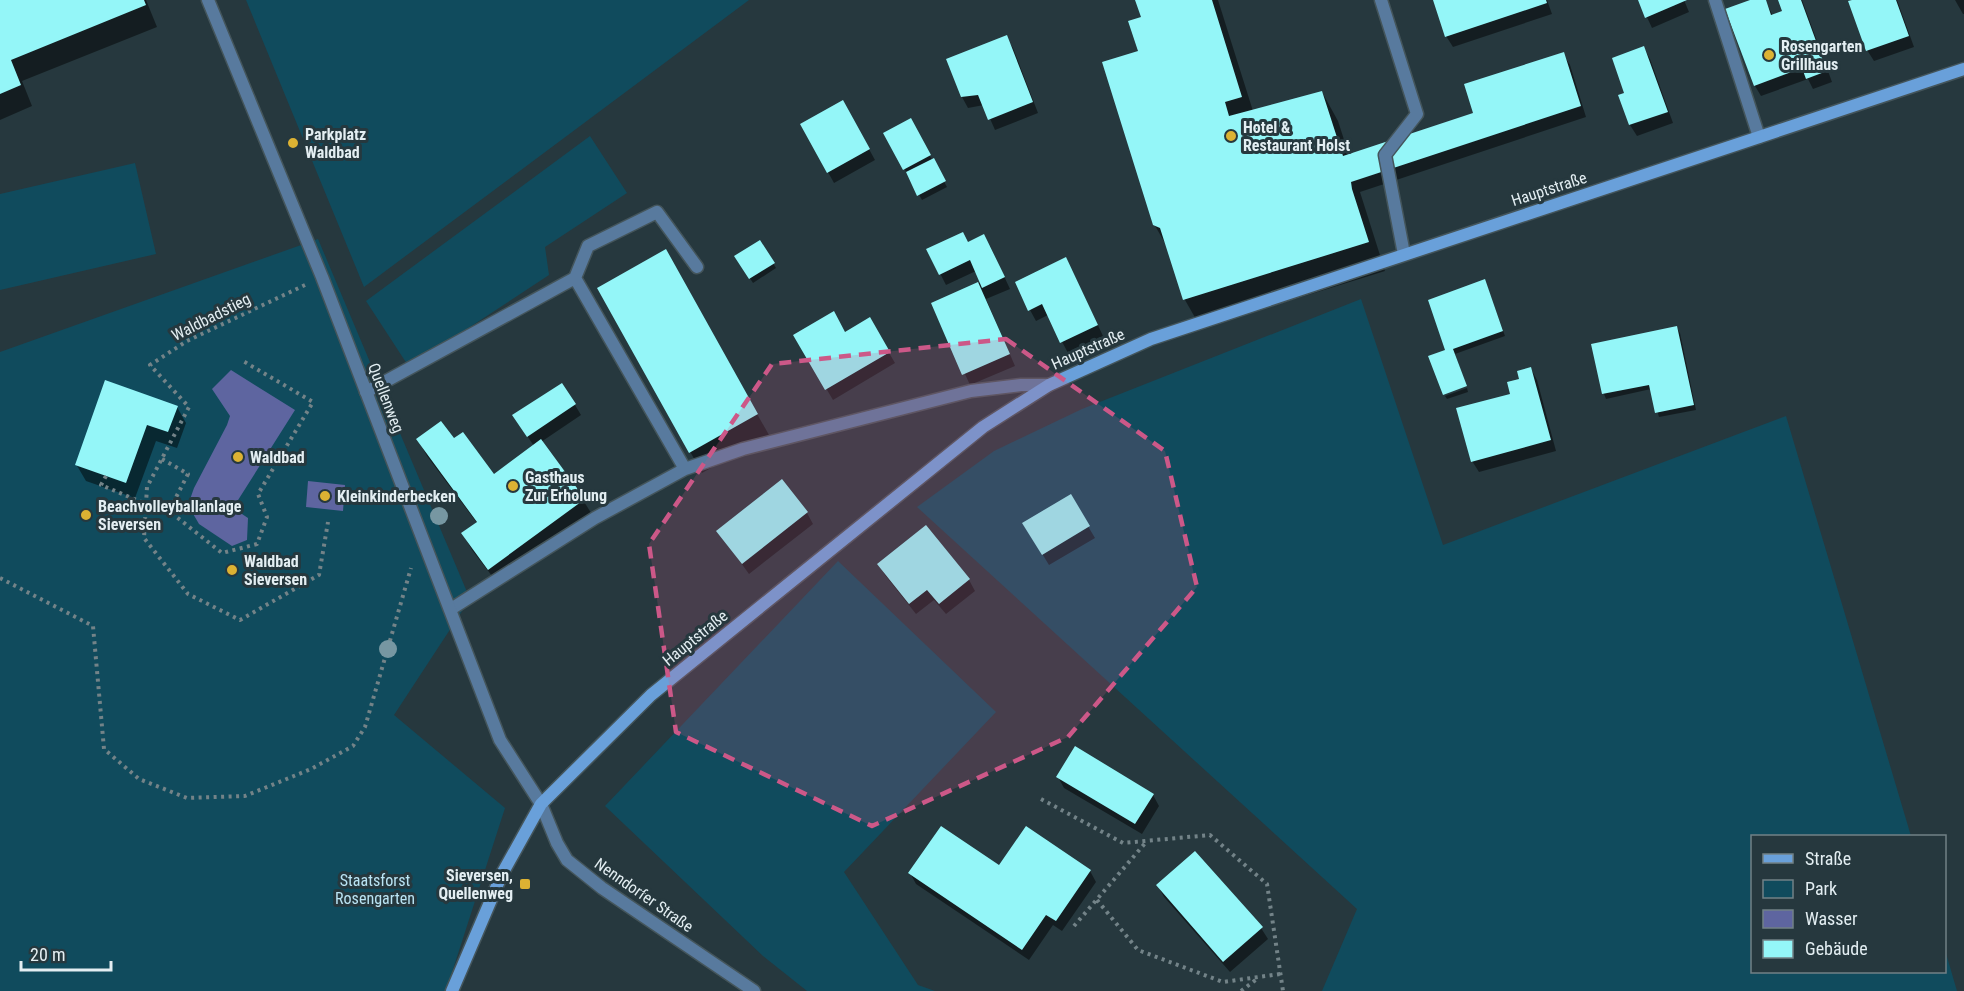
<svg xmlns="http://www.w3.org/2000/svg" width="1964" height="991" viewBox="0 0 1964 991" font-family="'Roboto Condensed',sans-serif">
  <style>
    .green { fill: #104b5d }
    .water { fill: #5e65a0 }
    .shadow { fill: #0007 }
    .building { fill: #94f6f8 }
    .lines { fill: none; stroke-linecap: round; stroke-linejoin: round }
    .lane-casing { stroke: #44555b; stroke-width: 15 }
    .street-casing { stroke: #44555b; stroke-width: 15 }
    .secondary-casing { stroke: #44555b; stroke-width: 15 }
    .path { stroke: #738388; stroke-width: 4; stroke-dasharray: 3 4.5; stroke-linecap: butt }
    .lane { stroke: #587a9e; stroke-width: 12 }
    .street { stroke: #587a9e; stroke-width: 12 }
    .secondary { stroke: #69a0da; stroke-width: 12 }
    .tree { fill: #7797a2 }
    .marked { fill: #cc5888; fill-opacity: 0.2; stroke: #cc5888; stroke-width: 4.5; stroke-dasharray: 12 8; stroke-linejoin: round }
    .poi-dot { fill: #dcb233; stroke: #26383e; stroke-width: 2 }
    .labels { text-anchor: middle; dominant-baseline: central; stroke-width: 6; stroke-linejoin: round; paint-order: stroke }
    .poi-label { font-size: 16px; font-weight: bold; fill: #e3eef2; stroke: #26383e; text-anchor: start }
    .street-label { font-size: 16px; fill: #e3eef2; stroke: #26383e }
    .park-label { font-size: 16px; fill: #bae4f4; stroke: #26383e }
  </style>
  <rect width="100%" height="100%" fill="#26383e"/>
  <path class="green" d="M246 0H749L364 287Z
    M590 136 627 193 545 247 549 275 409 367 366 301Z
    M135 163 156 254 0 290V194Z
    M318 239 470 599 394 715 505 808 446 991H0V352Z
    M1361 299 1443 545 1786 416 1911 836H1752V972H1944L1945 950 1957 991H1322L1357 909 917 507 994 451 1082 409Z
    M838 561 996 712 844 872 918 985 935 991H807L763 956 605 806Z"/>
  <path class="water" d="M231 370 295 410 233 508 248 518 247 540 232 546 199 524 188 505 194 488 227 425 230 416 212 389Z
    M308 481 345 485 343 511 306 507Z"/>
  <path class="shadow" d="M0 0H146L157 27 22 81 32 106 0 120Z
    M1137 0H1218L1253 111 1322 92 1338 121 1349 155 1475 114 1563 54 1570 65 1586 117 1360 192 1385 271 1201 328 1185 300 1169 250 1154 224 1140 52 1143 18Z
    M1434 0H1547L1552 14 1453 47 1446 36Z
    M1639 0H1684L1689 12 1652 28Z
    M1755 0H1765L1773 16 1784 12 1780 0H1802L1832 82 1813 89 1808 79 1761 96 1755 86Z
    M1856 0H1897L1914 47 1874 61 1867 50Z
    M1955 0H1964V14H1963Z
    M1006 37 1013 48 1038 113 995 130 984 105 968 108 962 97Z
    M1644 48 1650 59 1673 123 1637 136 1630 125 1620 96 1626 94Z
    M843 102 875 160 834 183 802 125Z
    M910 120 947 187 922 200 885 134Z
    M760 242 776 268 753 283 736 257Z
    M968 243 990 246 1010 289 986 299 1015 366 970 385 933 304 981 282 976 271 946 285 928 250Z
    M665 251 769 435 702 473 599 288Z
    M1072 270 1103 336 1068 353 1048 315 1036 321 1030 310Z
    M1487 286 1505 336 1455 354 1466 385 1447 351Z
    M869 319 895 363 833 400 795 336 845 334Z
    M1677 328 1680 333 1696 410 1659 417 1651 389 1606 399 1604 394 1593 345Z
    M1531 369 1537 380 1556 451 1479 472 1472 461 1511 395Z
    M1467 388 1468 392 1447 399 1445 396Z
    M575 405 581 415 541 442 583 500 593 516 499 585 472 550 463 534 477 523 427 456 418 440 454 441 494 476 534 446 521 427Z
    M177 407 186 423 177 448 156 441 135 498 86 481 76 464Z
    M1070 496 1095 538 1049 565 1024 524Z
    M807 513 813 524 749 574 718 531Z
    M926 527 969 580 975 591 946 614 934 600 916 614 885 575 879 565Z
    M1058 777 1153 795 1159 806 1142 834 1064 788Z
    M999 867 1090 871 1096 882 1062 931 1053 925 1029 960 916 884 910 873Z
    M1158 886 1261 928 1268 939 1230 972 1164 897Z"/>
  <path class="building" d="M0 0H144L146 5 11 60 21 85 0 94Z
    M1135 0H1212L1242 97 1225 102 1229 116 1322 91 1343 156 1473 113 1464 84 1564 52 1581 106 1351 182 1352 189 1369 242 1183 300 1160 228 1153 225 1102 62 1138 51 1128 21 1141 17Z
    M1433 0H1546L1547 3 1445 37Z
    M1638 0H1687L1645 18Z
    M1750 0H1766L1771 15 1782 11 1778 0H1801L1827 71 1806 79 1802 68 1754 86 1725 9Z
    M1852 0H1896L1909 36 1866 51 1848 1Z
    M1007 35 1033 102 988 120 978 95 961 97 946 59Z
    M1644 46 1668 112 1629 125 1618 95 1624 93 1612 58Z
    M843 100 870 149 827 173 800 124Z
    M911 118 931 155 903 170 883 133Z
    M934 158 946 181 917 196 906 172Z
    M963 232 968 242 984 234 1005 277 982 288 970 260 939 275 926 249Z
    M760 240 775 263 749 279 734 256Z
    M666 249 758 414 689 453 597 288Z
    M1066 257 1098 325 1060 343 1042 304 1028 311 1015 282Z
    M1485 279 1503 331 1453 349 1467 386 1443 395 1428 356 1445 350 1428 300Z
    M978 282 1010 354 962 375 931 303Z
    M834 311 845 332 870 317 890 352 825 390 793 335Z
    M1677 326 1694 405 1655 413 1649 385 1602 394 1591 344Z
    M1531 367 1551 440 1471 462 1456 408 1510 394 1507 382 1519 379 1517 371Z
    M105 380 178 406 168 432 147 425 126 483 75 465Z
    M562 383 576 404 527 437 512 415Z
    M441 421 454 438 463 432 494 474 541 439 585 499 488 570 461 533 477 522 416 439Z
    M782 479 808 512 742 564 716 531Z
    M1071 494 1090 526 1042 555 1022 523Z
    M926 525 970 579 939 604 927 590 909 604 877 564Z
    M1075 746 1154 794 1135 824 1056 777Z
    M941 826 999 865 1026 826 1091 870 1056 921 1046 915 1022 950 908 873Z
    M1195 851 1263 927 1223 962 1156 885Z"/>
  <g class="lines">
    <defs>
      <path id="lane" d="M1381 0 1417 114 1385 155 1404 254
        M1715 0 1759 137
        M575 278 588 246 657 212 697 267
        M366 392 575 278 685 469
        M451 609 595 518 685 469 743 449 971 391 1021 385H1049"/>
      <path id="street" d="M208 0 322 277 500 740 541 804 557 843 567 860 602 888 754 991"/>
      <path id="secondary" d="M452 991 502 874 541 804 651 695 983 427 1049 385 1151 339 1964 69"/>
    </defs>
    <use href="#lane" class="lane-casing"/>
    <use href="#street" class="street-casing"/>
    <use href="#secondary" class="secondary-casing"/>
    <path class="path" d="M305 285 187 341 150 365 189 407 147 487 144 538 188 594 240 620 319 575 328 522
      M162 459 188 474 169 511 222 553 257 544 267 517 258 494 313 402 243 361
      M106 476 101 485 146 504
      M0 578 93 626 104 749 139 779 187 798 245 796 311 769 353 746 365 727 411 568
      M1041 799 1123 843 1210 835 1267 884 1283 991
      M1097 900 1138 950 1223 982 1280 974
      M1074 926 1147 841
      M1241 991 1257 979"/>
    <use href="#lane" class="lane"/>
    <use href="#street" class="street"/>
    <use href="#secondary" class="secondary"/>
  </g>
  <g class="tree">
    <circle cx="439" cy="516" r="9"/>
    <circle cx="388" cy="649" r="9"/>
  </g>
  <path class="marked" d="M1006 339 1165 451 1197 587 1068 737 872 826 676 732 649 544 772 364Z"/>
  <g class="poi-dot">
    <circle cx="1769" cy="55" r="6"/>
    <circle cx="1231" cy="136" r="6"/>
    <circle cx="293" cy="143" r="6"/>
    <circle cx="238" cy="457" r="6"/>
    <circle cx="513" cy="486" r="6"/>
    <circle cx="325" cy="496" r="6"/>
    <circle cx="86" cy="515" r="6"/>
    <circle cx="232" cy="570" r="6"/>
    <rect x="519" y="878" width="12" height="12" rx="3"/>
  </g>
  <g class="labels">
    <g class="poi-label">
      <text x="1781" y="46">Rosengarten<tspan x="1781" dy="18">Grillhaus</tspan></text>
      <text x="1243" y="127">Hotel &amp;<tspan x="1243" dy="18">Restaurant Holst</tspan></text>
      <text x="305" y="134">Parkplatz<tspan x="305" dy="18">Waldbad</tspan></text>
      <text x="250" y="457">Waldbad</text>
      <text x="525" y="477">Gasthaus<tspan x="525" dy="18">Zur Erholung</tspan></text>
      <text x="337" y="496">Kleinkinderbecken</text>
      <text x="98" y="506">Beachvolleyballanlage<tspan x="98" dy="18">Sieversen</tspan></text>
      <text x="244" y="561">Waldbad<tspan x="244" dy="18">Sieversen</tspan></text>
      <text x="513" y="875" text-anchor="end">Sieversen,<tspan x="513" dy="18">Quellenweg</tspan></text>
    </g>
    <g class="street-label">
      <text transform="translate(1549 189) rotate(-18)">Hauptstraße</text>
      <text transform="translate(211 317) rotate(-27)">Waldbadstieg</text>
      <text transform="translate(1088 349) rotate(-24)">Hauptstraße</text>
      <text transform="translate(386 398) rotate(69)">Quellenweg</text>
      <text transform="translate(695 638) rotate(-39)">Hauptstraße</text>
      <text transform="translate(644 895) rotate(35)">Nenndorfer Straße</text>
    </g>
    <g class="park-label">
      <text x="375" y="880">Staatsforst<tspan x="375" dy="18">Rosengarten</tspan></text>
    </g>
  </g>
  <rect x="1751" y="835" width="195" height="138" fill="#26383e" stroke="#728186" stroke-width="1.5"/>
  <rect x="1763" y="854" width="30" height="9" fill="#69a0da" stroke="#728186" stroke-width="1.5"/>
  <text x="1805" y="865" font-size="18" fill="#e3eef2">Straße</text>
  <rect x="1763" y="880" width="30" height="18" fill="#104b5d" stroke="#728186" stroke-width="1.5"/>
  <text x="1805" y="895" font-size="18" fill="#e3eef2">Park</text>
  <rect x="1763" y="910" width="30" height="18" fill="#5e65a0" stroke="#728186" stroke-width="1.5"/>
  <text x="1805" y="925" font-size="18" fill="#e3eef2">Wasser</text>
  <rect x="1763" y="940" width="30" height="18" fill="#94f6f8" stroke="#728186" stroke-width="1.5"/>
  <text x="1805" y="955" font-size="18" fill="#e3eef2">Gebäude</text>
  <path d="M21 961v9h90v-9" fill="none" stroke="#e3eef2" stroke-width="3"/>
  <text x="30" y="961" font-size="18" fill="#e3eef2" stroke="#26383e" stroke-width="4.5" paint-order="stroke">20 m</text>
</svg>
